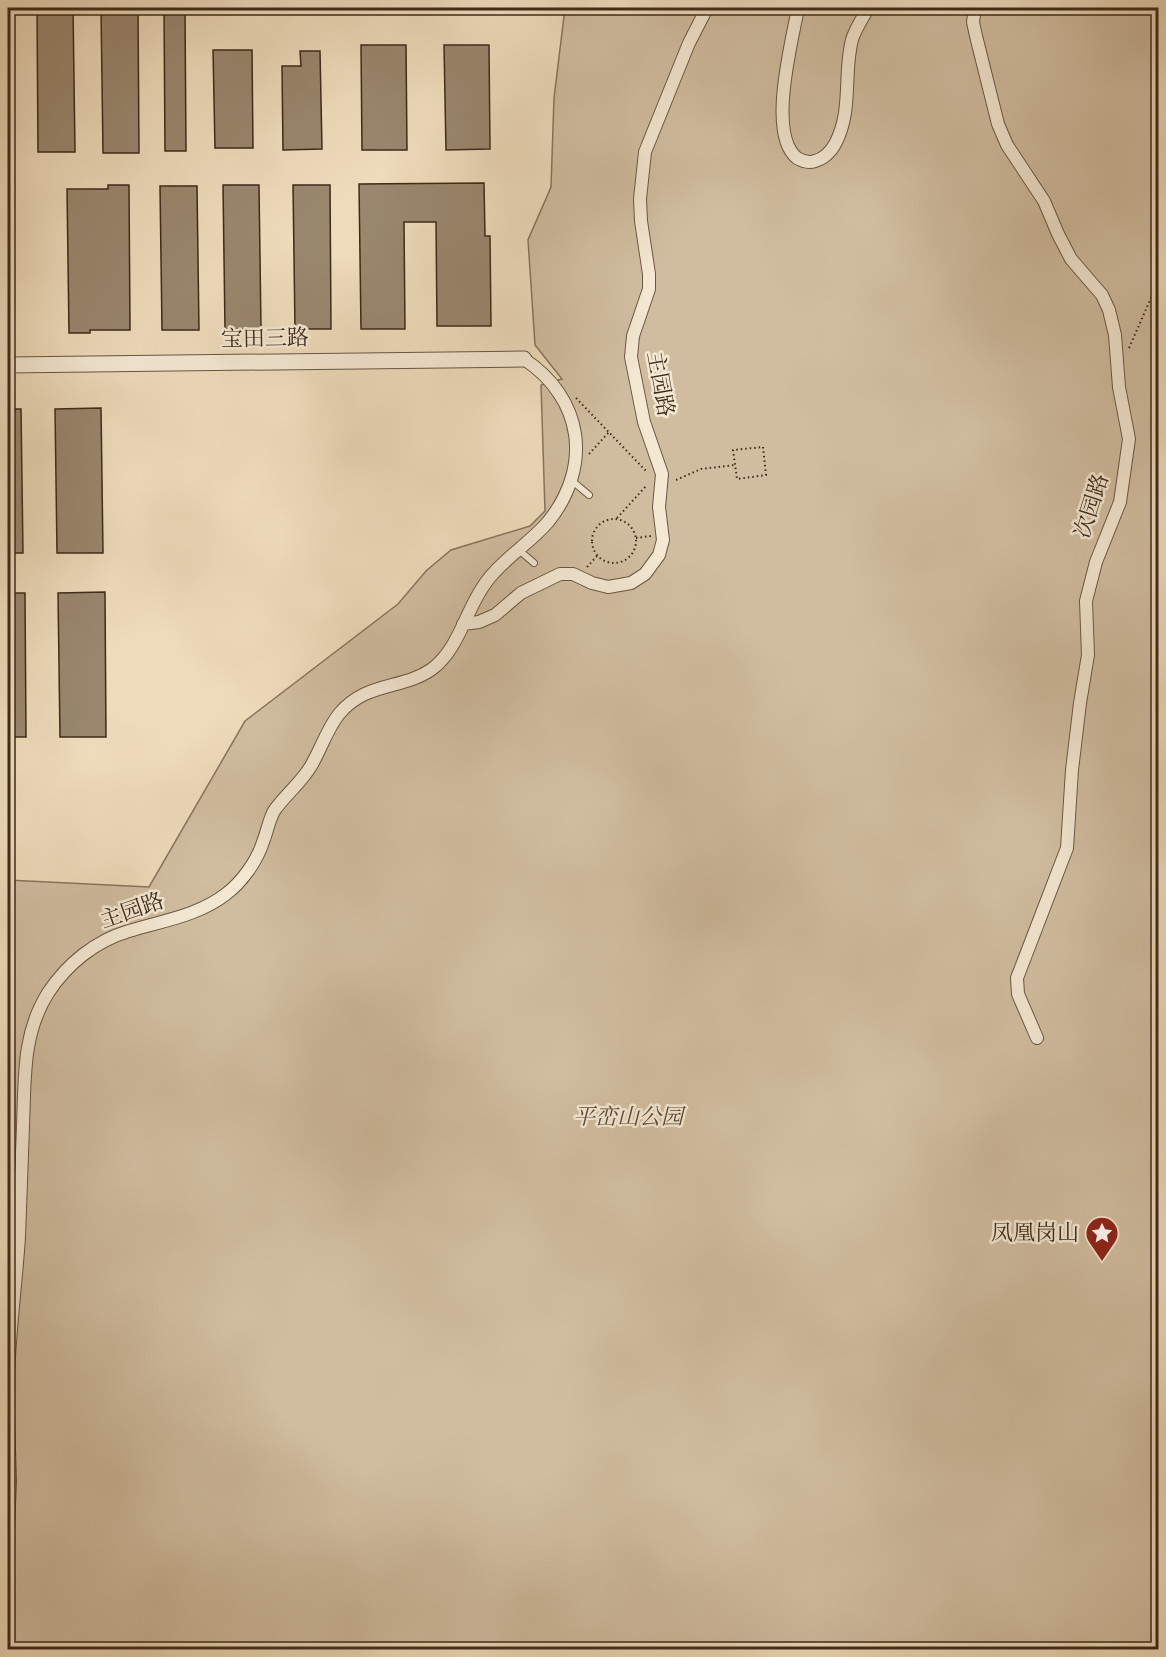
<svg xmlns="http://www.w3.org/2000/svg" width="1166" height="1657" viewBox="0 0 1166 1657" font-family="'IM FELL DW Pica','Noto Serif SC',serif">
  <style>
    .green { fill: #d0bda0; stroke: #86745d; stroke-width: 1.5 }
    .building { fill: #99876e; stroke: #3c2b1a; stroke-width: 1.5 }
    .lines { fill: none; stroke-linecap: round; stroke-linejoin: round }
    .service-casing { stroke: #685742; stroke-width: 8 }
    .minor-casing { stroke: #685742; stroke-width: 14 }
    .tertiary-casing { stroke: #685742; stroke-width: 17 }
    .path { stroke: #3c2b1a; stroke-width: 2; stroke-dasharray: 1.5 3; stroke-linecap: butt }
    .service { stroke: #f4e8d3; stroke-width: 6 }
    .minor { stroke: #f4e8d3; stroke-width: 12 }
    .tertiary { stroke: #f4e8d3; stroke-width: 15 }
    .labels { text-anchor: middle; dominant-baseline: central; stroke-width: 5; stroke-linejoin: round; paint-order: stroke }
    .street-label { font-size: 22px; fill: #3c2b1a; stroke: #f4e8d3 }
    .park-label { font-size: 22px; font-style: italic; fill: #5a4835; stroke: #f4e8d3 }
    .poi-label { font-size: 22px; fill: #3c2b1a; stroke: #f4e8d3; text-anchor: end }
  </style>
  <rect width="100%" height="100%" fill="#eedbbb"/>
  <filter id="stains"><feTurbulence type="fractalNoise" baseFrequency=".00333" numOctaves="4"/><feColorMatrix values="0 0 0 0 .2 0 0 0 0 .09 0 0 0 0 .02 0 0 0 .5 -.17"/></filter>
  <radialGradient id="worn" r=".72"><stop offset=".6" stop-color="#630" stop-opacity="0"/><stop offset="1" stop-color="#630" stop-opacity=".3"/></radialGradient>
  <path class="green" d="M565 8H1158V1649H8V880L149 887 245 721 398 604 426 571 451 550 530 526 545 511 541 385 562 379 535 345 528 240 551 187 554 98Z"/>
  <path class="building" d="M37 8H73L75 152H38Z
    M164 8H185L186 151H165Z
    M101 9H138L139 153H103Z
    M361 45H406L407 150H362Z
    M444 45H489L490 149 446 150Z
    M213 50H252L253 148H215Z
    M300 51H320L322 149 283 150 282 66H301Z
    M484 183 485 236H490L491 326H437L436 222H404L405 329H361L359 184Z
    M108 185H129L130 330H90V333H69L67 189H108Z
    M223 185H259L261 329H225Z
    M293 185H330L331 329H295Z
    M160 186H197L199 330H162Z
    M101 408 103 553H57L55 409Z
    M8 409H21L23 553H8Z
    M105 592 106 737H60L58 593Z
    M8 593H25L26 737H8Z"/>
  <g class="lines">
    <defs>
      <path id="service" d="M571 480 589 495
        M520 551 534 563"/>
      <path id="minor" d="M798 8C792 42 767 134 797 158 802 161 809 163 815 161 823 159 831 152 835 144 853 111 843 74 852 40 855 29 863 18 868 8
        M975 8 973 22 976 36 998 124 1007 145 1044 201 1058 234 1071 259 1102 295 1109 310 1115 335 1119 387 1129 439 1120 502 1096 562 1086 601 1088 655 1080 703 1072 770 1067 848 1017 978 1018 994 1037 1038
        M463 624 479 622 495 615 521 593 560 574H573L592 583 608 587 631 583 645 574 659 555 663 540 659 507 662 474 644 422 631 357 633 336 649 289V274L641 221 640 199 645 152 689 43 707 8
        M8 1380C9 1332 16 1285 19 1237 20 1200 22 1163 23 1126 25 1080 22 1034 48 993 67 964 95 941 129 931 161 921 198 916 226 894 242 882 257 861 263 842 267 832 269 820 274 811 284 796 301 783 311 766 321 749 327 729 339 714 366 681 403 690 432 669 460 648 466 608 487 581 503 559 529 544 548 522 593 466 583 398 524 359
        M8 1415 10 1482 8 1528"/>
      <path id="tertiary" d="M8 365 524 359"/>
    </defs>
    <use href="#service" class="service-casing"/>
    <use href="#minor" class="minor-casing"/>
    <use href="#tertiary" class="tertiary-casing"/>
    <path class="path" d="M1129 348 1158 282
      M576 398 647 472
      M763 447 766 475 737 479 733 450Z
      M589 454 609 432
      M676 480 701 469 735 465
      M617 518 647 485
      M592 541a22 22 0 1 1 44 0a22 22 0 1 1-44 0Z
      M636 538 651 536
      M587 567 597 556"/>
    <use href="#service" class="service"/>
    <use href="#minor" class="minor"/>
    <use href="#tertiary" class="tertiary"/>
  </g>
  <defs>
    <symbol id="sight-pin" viewBox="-11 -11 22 30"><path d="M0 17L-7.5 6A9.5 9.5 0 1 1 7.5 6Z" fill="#8f2418" stroke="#f4e8d3"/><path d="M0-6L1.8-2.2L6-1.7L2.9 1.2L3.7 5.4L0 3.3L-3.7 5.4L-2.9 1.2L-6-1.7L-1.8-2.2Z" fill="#fff"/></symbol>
  </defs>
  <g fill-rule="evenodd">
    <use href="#sight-pin" x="1083" y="1214" width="38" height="52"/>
  </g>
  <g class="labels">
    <g class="street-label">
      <text transform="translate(265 339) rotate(-1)">宝田三路</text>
      <text transform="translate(660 384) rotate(80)">主园路</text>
      <text transform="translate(1092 506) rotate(-72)">次园路</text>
      <text transform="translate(132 911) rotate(-19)">主园路</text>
    </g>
    <g class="park-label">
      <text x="628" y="1117">平峦山公园</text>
    </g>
    <g class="poi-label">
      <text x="1079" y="1233">凤凰岗山</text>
    </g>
  </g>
  <rect width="1166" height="1657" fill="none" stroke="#eedbbb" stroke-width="30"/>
  <rect x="9" y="9" width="1148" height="1639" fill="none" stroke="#3c2b1a" stroke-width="3"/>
  <rect x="15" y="15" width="1136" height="1627" fill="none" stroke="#3c2b1a" stroke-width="1.5"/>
  <rect width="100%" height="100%" filter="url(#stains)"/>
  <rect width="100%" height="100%" fill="url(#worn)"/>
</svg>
